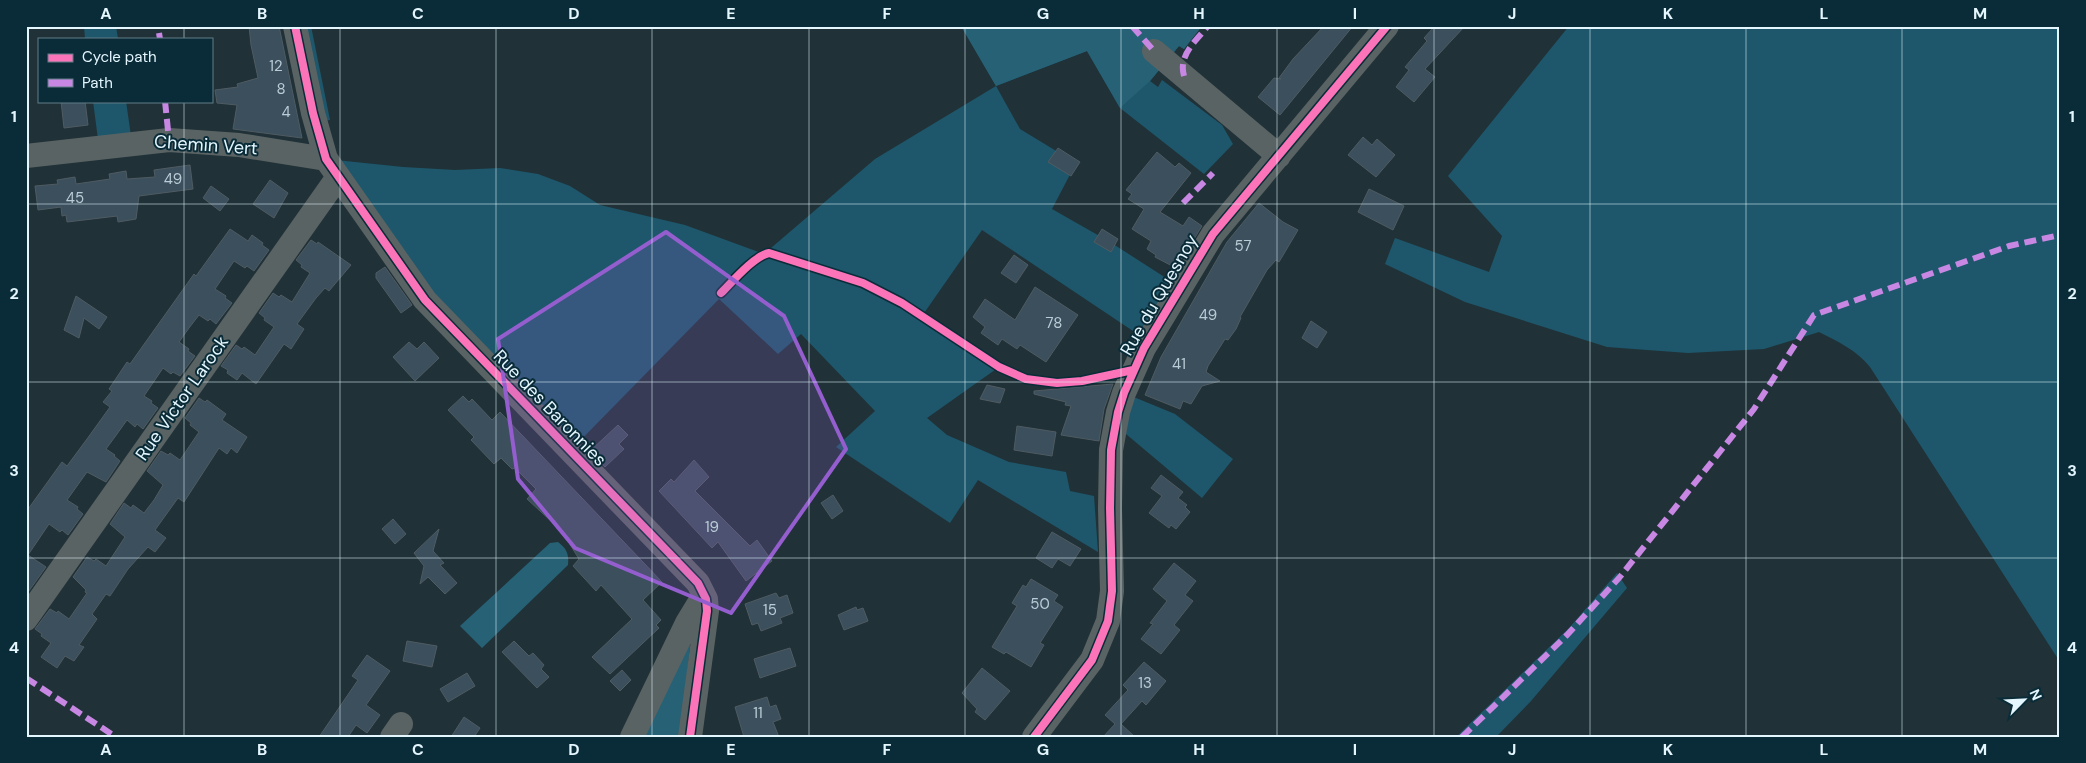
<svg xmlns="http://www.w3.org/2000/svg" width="2086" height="763" viewBox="0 0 2086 763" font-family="'DM Sans',sans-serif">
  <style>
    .green { fill: #1e576b }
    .forest { fill: #276176 }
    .building { fill: #3b4f5d; stroke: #505b62 }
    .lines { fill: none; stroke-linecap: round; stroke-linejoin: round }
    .minor { stroke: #5a6364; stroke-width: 24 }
    .quiet { stroke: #c787e3; stroke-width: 6; stroke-dasharray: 12 6; stroke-linecap: butt }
    .cycleway-casing { stroke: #0a2c38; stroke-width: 11 }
    .cycleway { stroke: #fb73b8; stroke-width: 8 }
    .marked { fill: #955ecf; fill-opacity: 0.2; stroke: #955ecf; stroke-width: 4; stroke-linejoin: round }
    .grid { fill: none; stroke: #e4f6fe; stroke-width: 1; stroke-opacity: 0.55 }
    .labels { text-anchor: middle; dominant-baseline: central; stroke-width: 4; stroke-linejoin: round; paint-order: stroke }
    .number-label { font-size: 15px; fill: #baccd6 }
    .street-label { font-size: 18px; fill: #e4f6fe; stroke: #0a2c38 }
    .neatline { fill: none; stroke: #e4f6fe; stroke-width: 2 }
    .grid-label { font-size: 16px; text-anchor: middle; font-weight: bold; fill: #e4f6fe }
  </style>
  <rect width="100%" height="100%" fill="#203238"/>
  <path class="green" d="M84 26H116L118 39H85Z
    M295 26H311L330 120 316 122Z
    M961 26H1202L1184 49 1179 46 1150 81 1158 87 1162 80 1222 125 1233 144 1204 174 1120 108 1087 51 996 86 1020 129 1076 163 1052 209 1110 242 1180 287 1148 341 982 230 922 316 999 367 927 418 947 435 1009 462 1066 472 1070 491 1094 496 1098 552 978 480 950 523 836 447 875 411 801 334 778 354 719 299 570 451 425 300 326 159 403 167 455 170 500 168 538 174 570 186 600 205 685 225 764 254 875 159 996 86Z
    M1569 26H2060V662L1870 367C1856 350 1839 342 1819 332L1764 349 1688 353 1607 347 1465 302 1385 264 1395 238 1489 272 1502 236 1448 176Z
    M93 101H126L132 143 99 147Z
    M1124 393 1175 414 1233 459 1202 498 1126 434 1115 431Z
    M1617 573 1627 588 1531 701 1499 734 1496 737H1456L1569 628Z"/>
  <path class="forest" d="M961 26H1202L1184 49 1179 46 1150 81 1120 108 1087 51 996 86Z
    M558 542C567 549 569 554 568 565L482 648 460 626 550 543Z
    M691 638 680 737H632Z"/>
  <path class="building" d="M249 26H279L302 138 233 129 237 105 217 103 215 90 238 87 237 84 258 78 251 45Z
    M1324 26H1353L1280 115 1258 97 1274 78 1281 79 1279 78 1293 59Z
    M1432 26H1465L1425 69 1435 77 1414 102 1396 87 1409 70 1405 67 1427 41 1424 38 1433 28Z
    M61 101H85L88 125 64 128Z
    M1363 137 1372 145 1377 139 1395 155 1376 177 1348 155Z
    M1058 148 1080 162 1071 176 1048 162Z
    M1157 152 1175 167 1179 163 1191 173 1160 212 1183 226 1189 217 1202 226 1176 268 1155 257 1156 255 1147 249 1151 241 1132 229 1144 209 1128 199 1132 194 1126 190Z
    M190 165 193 189 139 196 136 219 118 222 117 216 67 222 66 215 62 216 61 207 38 210 35 186 58 184 57 180 75 177 76 184 110 179 109 174 126 171 127 179 155 177 154 170Z
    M270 180 288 193 274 218 253 204Z
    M211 186 229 199 220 211 203 198Z
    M1369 189 1404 206 1393 230 1358 212Z
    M1259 203 1283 222 1298 230 1279 262 1276 260 1267 270 1240 317 1241 318 1236 329 1228 340 1225 339 1208 366 1206 372 1220 381 1202 386 1191 404 1183 401 1180 409 1145 395 1161 357 1227 242Z
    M230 229 248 241 252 235 263 243 262 245 269 250 254 271 247 266 245 268 234 261 215 289 226 296 225 298 232 303 216 324 210 319 208 321 199 315 189 328 179 342 189 349 188 351 195 356 180 376 173 372 171 374 163 368 144 396 152 401 151 403 158 408 143 429 137 424 135 427 127 420 117 434 106 449 115 455 114 456 120 461 106 482 87 472 67 500 78 507 77 509 83 514 68 535 62 530 60 532 49 524 28 555 46 567 26 595V512L62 462 67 466 87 439 110 407 103 402 112 391 109 389 127 362 130 364 194 274 196 276Z
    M1102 229 1118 239 1111 252 1094 242Z
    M311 240 317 244 318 242 351 265 329 291 325 288 316 298 297 324 304 329 291 349 284 344 256 384 242 373 237 380 227 373 228 370 221 366 236 345 242 349 244 347 255 355 274 327 264 320 265 318 259 313 273 293 279 297 281 295 292 302 310 273 301 267 302 265 296 260Z
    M1014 255 1028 265 1016 283 1001 273Z
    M385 267 412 305 401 313 376 278V273Z
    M1035 287 1078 315 1046 362 1020 345 1017 349 1002 339 998 345 981 333 985 327 973 317 985 299 1015 320Z
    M76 296 107 317 99 329 84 318 79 338 64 330Z
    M1311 321 1327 332 1317 348 1302 338Z
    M409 342 417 349 424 342 439 358 415 381 393 357Z
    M1113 384 1104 409 1099 441 1061 435 1071 406 1065 405 1066 402 1034 394V391Z
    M987 385 1005 389 1000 403 980 399Z
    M463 396 469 402 472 399 492 420 500 412 662 582 643 600 661 620 656 625 659 628 610 674 592 657 632 619 601 585 596 591 573 566 579 559 555 520 552 522 527 499 536 489 515 468 512 469 501 458 494 464 471 440 474 437 448 410Z
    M199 398 205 402 207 400 226 414 222 420 247 437 237 453 231 448 227 454 219 448 184 502 178 498 155 530 166 538 155 552 148 547 128 569 110 596 106 594 92 614 97 619 79 645 84 647 74 661 65 656 57 668 41 657 51 643 41 636 42 634 35 629 50 609 57 613 58 611 69 619 87 593 85 592 86 590 73 577 87 557 94 561 96 559 106 566 125 537 110 524 124 503 131 508 133 505 144 513 154 500 163 485 147 471 161 451 168 455 170 453 180 460 199 432 190 425 191 423 185 418Z
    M618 425 628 435 619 444 624 449 605 467 590 451Z
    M1017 426 1056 432 1052 456 1014 450Z
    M694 460 709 477 695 491 750 546 757 540 772 561 746 581 718 542 712 548 659 491 671 479 674 482Z
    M1161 475 1183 492 1178 498 1187 505 1185 507 1190 512 1176 529 1171 525 1169 528 1149 513 1162 496 1151 488Z
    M833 495 843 511 832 519 821 503Z
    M393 519 406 534 395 544 382 529Z
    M439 529 433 551 444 563 440 565 457 583 445 594 428 577 420 584 424 566 414 553Z
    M1052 532 1081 549 1070 566 1058 559 1052 568 1036 558Z
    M1174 563 1196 581 1185 595 1193 601 1174 625 1180 630 1161 654 1141 639 1153 624 1150 623 1167 601 1153 589Z
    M1031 579 1058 595 1054 601 1063 607 1040 643 1044 645 1031 667 1006 652 1004 654 992 647 1017 606 1012 603 1023 585 1026 587Z
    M776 593 779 598 787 595 793 613 780 618 782 623 761 631 758 623 752 625 745 604Z
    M856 607 857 610 863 608 868 621 844 630 838 615Z
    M407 641 437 646 432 667 403 661Z
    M514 641 529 656 533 653 544 665 541 669 549 677 537 688 502 652Z
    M790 648 796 666 760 678 754 659Z
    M367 655 390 671 366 705 380 715 367 733 356 725 348 737H319L358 680 352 676Z
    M1144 662 1166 681 1146 705 1142 701 1121 724 1135 737H1103L1115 724 1105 715 1128 690 1123 685Z
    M982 668 1010 691 985 720 975 712 977 709 962 693Z
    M622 670 631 680 620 691 610 681Z
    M467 673 475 686 448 702 440 689Z
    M767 697 770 707 776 705 781 719 773 722 779 737H744L735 707Z
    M464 717 480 728 474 737H451Z"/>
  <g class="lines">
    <path class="minor" d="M295 26 313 113 326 159 425 300 698 583 706 599 707 611 690 737
      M1154 51 1279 156
      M26 156 169 140 239 145 326 159
      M26 619 338 177
      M392 737 401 724
      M632 737 687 623 704 595
      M1034 737 1092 660 1108 621 1112 591 1110 508 1111 450 1118 412 1124 393 1144 348 1213 234 1387 26"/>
    <path class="quiet" d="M1132 26 1154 51
      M159 33 160 39
      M1184 76C1178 55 1196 41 1208 26
      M165 101 169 140
      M1183 203 1213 173
      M26 678 116 737
      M1462 737 1567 635 1619 578 1754 409 1814 315 2009 246 2060 235"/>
    <defs>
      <path id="cycleway" d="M295 26 313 113 326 159 425 300 698 583 706 599 707 611 690 737
        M721 293C732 282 754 256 769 253L863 283 902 303 999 367 1026 379 1057 383 1082 381 1133 370
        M1034 737 1092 660 1108 621 1112 591 1110 508 1111 450 1118 412 1124 393 1144 348 1213 234 1387 26"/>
    </defs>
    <use href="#cycleway" class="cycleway-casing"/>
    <use href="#cycleway" class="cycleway"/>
  </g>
  <path class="marked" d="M666 232 784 316 846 449 731 613 575 548 518 479 498 339Z"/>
  <path class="grid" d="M184 26V39M340 26V737M496 26V737M652 26V737M809 26V737M965 26V737M1121 26V737M1277 26V737M1434 26V737M1590 26V737M1746 26V737M1902 26V737M184 101V737M26 204H2060M26 382H2060M26 558H2060"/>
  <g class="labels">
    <g class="number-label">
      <text x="276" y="66">12</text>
      <text x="281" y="89">8</text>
      <text x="286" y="112">4</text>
      <text x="173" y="179">49</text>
      <text x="75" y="198">45</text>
      <text x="1243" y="246">57</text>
      <text x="1208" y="315">49</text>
      <text x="1054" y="323">78</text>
      <text x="1179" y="364">41</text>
      <text x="712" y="527">19</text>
      <text x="1040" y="604">50</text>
      <text x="770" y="610">15</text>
      <text x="1145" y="683">13</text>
      <text x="758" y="713">11</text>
    </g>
    <g class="street-label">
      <text transform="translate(206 145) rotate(4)">Chemin Vert</text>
      <text transform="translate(1159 295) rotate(-60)">Rue du Quesnoy</text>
      <text transform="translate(182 398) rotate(-55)">Rue Victor Larock</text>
      <text transform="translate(550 408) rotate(46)">Rue des Baronnies</text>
    </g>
  </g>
  <rect width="2086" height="763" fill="none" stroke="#0a2c38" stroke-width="55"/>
  <rect x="38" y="38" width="175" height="65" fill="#0a2c38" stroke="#617d87"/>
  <rect x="48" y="54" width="25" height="8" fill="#fb73b8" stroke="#617d87"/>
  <text x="82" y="62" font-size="15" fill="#e4f6fe">Cycle path</text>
  <rect x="48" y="79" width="25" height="8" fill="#c787e3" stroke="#617d87"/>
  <text x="82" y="88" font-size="15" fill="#e4f6fe">Path</text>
  <g transform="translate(2024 700) rotate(66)" stroke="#0a2c38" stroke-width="4" paint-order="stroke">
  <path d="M0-4L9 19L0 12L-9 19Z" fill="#e4f6fe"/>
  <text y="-8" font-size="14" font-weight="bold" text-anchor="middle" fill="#e4f6fe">N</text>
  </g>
  <rect x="28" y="28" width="2030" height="708" class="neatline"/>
  <g class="grid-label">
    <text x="106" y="19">A</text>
    <text x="262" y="19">B</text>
    <text x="418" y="19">C</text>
    <text x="574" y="19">D</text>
    <text x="731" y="19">E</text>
    <text x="887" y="19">F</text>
    <text x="1043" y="19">G</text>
    <text x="1199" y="19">H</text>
    <text x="1355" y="19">I</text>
    <text x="1512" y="19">J</text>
    <text x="1668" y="19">K</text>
    <text x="1824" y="19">L</text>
    <text x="1980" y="19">M</text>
    <text x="14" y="122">1</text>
    <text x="2072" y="122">1</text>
    <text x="14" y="299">2</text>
    <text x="2072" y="299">2</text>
    <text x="14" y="476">3</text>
    <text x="2072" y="476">3</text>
    <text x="14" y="653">4</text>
    <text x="2072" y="653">4</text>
    <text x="106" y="755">A</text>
    <text x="262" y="755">B</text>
    <text x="418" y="755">C</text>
    <text x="574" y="755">D</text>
    <text x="731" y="755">E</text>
    <text x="887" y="755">F</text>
    <text x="1043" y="755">G</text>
    <text x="1199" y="755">H</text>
    <text x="1355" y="755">I</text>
    <text x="1512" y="755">J</text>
    <text x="1668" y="755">K</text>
    <text x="1824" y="755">L</text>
    <text x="1980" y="755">M</text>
  </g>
</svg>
